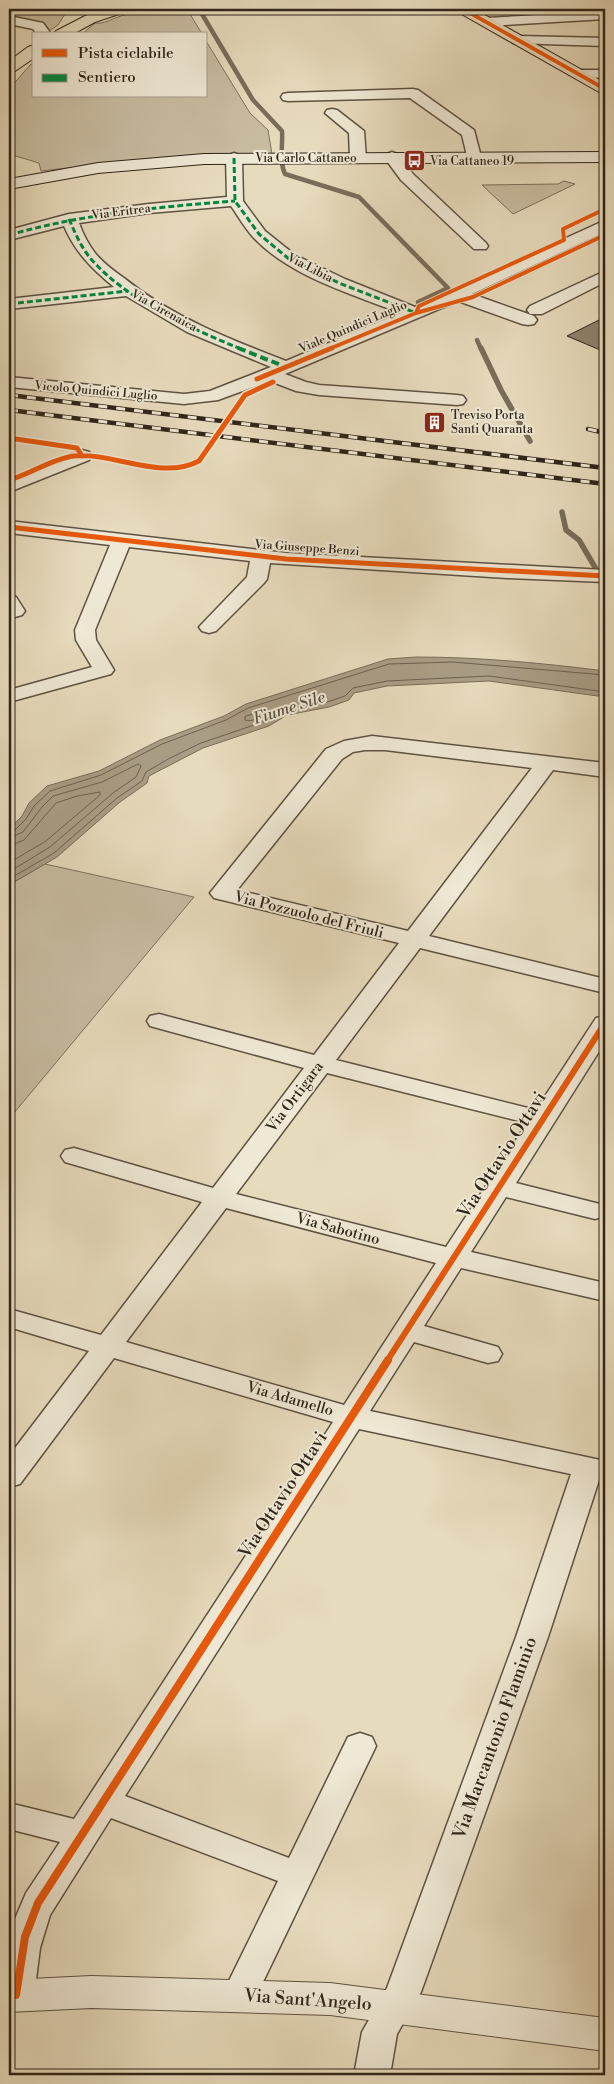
<svg xmlns="http://www.w3.org/2000/svg" width="614" height="2084" viewBox="0 0 614 2084" font-family="'Libre Bodoni',serif">
  <style>
    .green { fill: #c8bca1; stroke: #7c705d }
    .water { fill: #a99d85; stroke: #796d5a }
    .lines { fill: none; stroke-linecap: round; stroke-linejoin: round }
    .shore { stroke: #6c614f; stroke-width: 1 }
    .stream-far1 { stroke: #796d5a; stroke-width: 4.5 }
    .stream { stroke: #796d5a; stroke-width: 5.5 }
    .building { fill: #8f846e; stroke: #302519 }
    .minor-casing { stroke: #5e5242; stroke-width: 3 }
    .tertiary-casing { stroke: #5e5242; stroke-width: 2 }
    .secondary-casing { stroke: #302519; stroke-width: 2 }
    .primary-casing { stroke: #302519; stroke-width: 2 }
    .minor { fill: #efe8d4; fill-rule: evenodd }
    .tertiary { fill: #efe8d4; fill-rule: evenodd }
    .secondary { fill: #efe8d4; fill-rule: evenodd }
    .primary { fill: #e7dbbd; fill-rule: evenodd }
    .rail-casing { stroke: #302519; stroke-width: 4.5 }
    .rail { stroke: #efe8d4; stroke-width: 3; stroke-dasharray: 9; stroke-linecap: butt }
    .quiet-far1 { stroke: #00873e; stroke-width: 3; stroke-dasharray: 6 3; stroke-linecap: butt }
    .quiet { stroke: #00873e; stroke-width: 4; stroke-dasharray: 8 4; stroke-linecap: butt }
    .cycleway-far3-casing { stroke: #efe8d4; stroke-width: 5.5 }
    .cycleway-far2-casing { stroke: #efe8d4; stroke-width: 8 }
    .cycleway-far1-casing { stroke: #efe8d4; stroke-width: 9 }
    .cycleway-casing { stroke: #efe8d4; stroke-width: 11 }
    .cycleway-far3 { stroke: #e8590c; stroke-width: 4 }
    .cycleway-far2 { stroke: #e8590c; stroke-width: 5 }
    .cycleway-far1 { stroke: #e8590c; stroke-width: 6 }
    .cycleway { stroke: #e8590c; stroke-width: 8 }
    .labels { text-anchor: middle; dominant-baseline: central; stroke-width: 4; stroke-linejoin: round; paint-order: stroke }
    .far-street-label { font-size: 12px; fill: #302519; stroke: #efe8d4 }
    .far-poi-label { font-size: 12px; fill: #302519; stroke: #efe8d4; text-anchor: start }
    .street-label { font-size: 15px; fill: #302519; stroke: #efe8d4 }
    .water-label { font-size: 16px; font-style: italic; fill: #5a4f3f; stroke: #efe8d4 }
    .near-street-label { font-size: 18px; fill: #302519; stroke: #efe8d4 }
  </style>
  <rect width="100%" height="100%" fill="#e7dbbd"/>
  <filter id="stains"><feTurbulence type="fractalNoise" baseFrequency=".004" numOctaves="4"/><feColorMatrix values="0 0 0 0 .2 0 0 0 0 .09 0 0 0 0 .02 0 0 0 .5 -.17"/></filter>
  <radialGradient id="worn" r=".72"><stop offset=".6" stop-color="#630" stop-opacity="0"/><stop offset="1" stop-color="#630" stop-opacity=".3"/></radialGradient>
  <path class="green" d="M54 9 62 11 65 14 58 25 49 31 18 19 9 18V15Z
    M158 9H187L202 34H82L95 23C105 24 109 20 118 17 131 12 145 13 158 9Z
    M206 41 250 113 268 130 272 154 147 159 41 171 39 163 9 154V89L31 64 34 63V96H206Z
    M564 181 575 184 513 214 482 185 558 184Z
    M45 864 194 897 9 1119V885Z"/>
  <path class="water" d="M416 657C479 657 542 663 605 671V697L489 681 387 686 354 693 349 700 329 707 287 715 269 726 203 748 149 776 147 783 120 802 57 857 9 885V829L22 816 29 803 47 786 99 771 160 740 224 716 246 704 388 659Z"/>
  <g class="lines">
    <path class="shore" d="M264 710 267 713C262 718 251 722 245 720V717Z
      M9 832 14 831 26 819 34 806 50 791 101 775 162 744 226 720 248 708 389 664 453 662 605 675
      M9 838 23 832 42 807 53 796 102 782 138 764 141 766 136 777 113 793 50 847 9 872
      M9 846 24 840 56 803 77 796 100 792V795L46 841 9 863
      M9 879 54 853 117 798 142 781 146 772 170 758 201 743 266 721 285 710 327 702 345 696 353 688 387 681 489 676 605 692"/>
    <path class="stream-far1" d="M199 9 253 100 282 131C283 145 279 162 285 174L359 197 448 288 418 302
      M477 340 481 349"/>
    <path class="stream" d="M481 348 501 390 530 441
      M562 512 566 530 579 540 599 574
      M602 583 605 592"/>
  </g>
  <path class="building" d="M605 317V352L567 336Z"/>
  <g class="lines">
    <defs>
      <path id="minor" d="M605 11V19L487 26 480 22 487 18Z
        M9 16 43 23 51 34H37L33 29 9 24Z
        M518 36 605 38V46L513 43 511 40 513 37Z
        M579 70H605V78L574 77 572 74 574 71Z
        M413 89 418 90 474 130 481 157 478 160H468L462 135 410 98 288 101 283 100 281 97 283 94 288 93Z
        M332 109 337 110 364 131 366 158 363 161H353L350 158 349 133 325 113 327 110Z
        M392 152 397 154 413 174 486 243 488 246 486 249H474L401 180 384 157 387 154Z
        M234 153 239 155 242 158 243 201 265 231 295 255 345 279 415 307 599 223 605 221V232L472 294 534 316 537 320 534 324 528 325 522 324 458 301 285 374 306 382 319 385 457 395 463 396 466 400 463 404 457 405 319 395 296 391 270 381 218 400 184 404 9 387V377L184 394 210 391 271 367 187 332 126 296 9 309V299L114 287C92 269 75 252 64 226L9 240V230L69 214 149 204 227 197 226 158 229 155ZM231 206C238 216 245 228 253 237 289 276 352 294 400 313L286 361C229 339 172 317 124 278 114 271 103 263 95 253 88 244 83 234 79 223L149 213Z
        M605 271V282L542 314H530L527 310 530 306Z
        M82 450 89 452 91 456 89 460 9 492V479Z
        M9 521 286 553 605 570V582L507 578 270 563 267 579 264 583 216 631 209 633 202 631 199 627 247 577 250 561 129 547 95 630 96 640 114 670 111 674 9 702V690L92 667 76 640 75 630 110 545 9 533Z
        M9 595 16 597 25 611 22 615 15 617 9 616Z
        M372 736 605 763V777L553 770 429 936 605 979V993L420 948 336 1060 536 1110 596 1018 605 1016V1042L516 1183 604 1205 605 1216 595 1219 506 1197 471 1252 605 1283V1301L461 1268 424 1326 498 1347 502 1354 498 1361 488 1363 414 1342 370 1411 605 1461V1481L599 1480 548 1637 421 1992 397 2034 390 2075H354L362 2032 387 1988 516 1637 571 1474 359 1429 125 1796 289 1858 348 1737 360 1733 372 1737 376 1746 252 2005 240 2010 228 2005 222 1995 278 1881 111 1818 50 1915 40 1948 34 1995 28 2005 16 2010 9 2007V1933L26 1893 60 1842 9 1829V1803L74 1819 333 1422 114 1358 20 1484 9 1487V1456L89 1351 9 1327V1309L101 1335 202 1202 65 1162 61 1156 65 1150 74 1148 213 1188 304 1068 150 1026 147 1021 150 1016 159 1014 314 1055 399 943 214 898 210 893 326 749 344 741ZM365 750H385L532 768 408 931 237 890 342 759 353 752ZM327 1073 527 1123 446 1247 236 1194ZM226 1208 436 1263 344 1405 126 1342Z"/>
      <path id="tertiary" d="M91 1976 330 1983 605 2018V2051L330 2015 91 2008 9 2012V1980Z"/>
      <path id="secondary" d="M605 152V162L204 164 98 173 9 189V179L98 163 204 154Z"/>
      <path id="primary" d="M106 9H128L125 12 95 22 73 34H53L56 31 85 16Z
        M456 9H474L605 83V94L599 92 458 12Z
        M34 45V58L15 71 9 73V61L28 47Z"/>
    </defs>
    <use href="#minor" class="minor-casing"/>
    <use href="#tertiary" class="tertiary-casing"/>
    <use href="#secondary" class="secondary-casing"/>
    <use href="#primary" class="primary-casing"/>
    <use href="#minor" class="minor"/>
    <use href="#tertiary" class="tertiary"/>
    <use href="#secondary" class="secondary"/>
    <use href="#primary" class="primary"/>
    <defs>
      <path id="rail" d="M9 395 605 468
        M9 410 605 484
        M588 429 605 433"/>
    </defs>
    <use href="#rail" class="rail-casing"/>
    <use href="#rail" class="rail"/>
    <path class="quiet-far1" d="M234 158 235 201 259 234 289 259 339 283 416 313
      M69 219C75 233 81 247 91 259 128 301 190 328 241 349
      M9 235C83 214 158 207 235 201
      M9 304 127 291"/>
    <path class="quiet" d="M238 348 286 367"/>
    <defs>
      <path id="cycleway-far3" d="M463 9 605 89
        M416 313 419 306 564 240 563 229 605 209
        M329 349 416 313 473 297 605 235"/>
      <path id="cycleway-far2" d="M257 379 332 348
        M9 438 77 448 82 456
        M9 480C31 474 51 459 74 456 113 452 161 481 199 461L245 395 273 382
        M9 527 286 559 605 576"/>
      <path id="cycleway-far1" d="M387 1361 605 1023"/>
      <path id="cycleway" d="M9 1996 16 1995 25 1937 38 1903 388 1360"/>
    </defs>
    <use href="#cycleway-far3" class="cycleway-far3-casing"/>
    <use href="#cycleway-far2" class="cycleway-far2-casing"/>
    <use href="#cycleway-far1" class="cycleway-far1-casing"/>
    <use href="#cycleway" class="cycleway-casing"/>
    <use href="#cycleway-far3" class="cycleway-far3"/>
    <use href="#cycleway-far2" class="cycleway-far2"/>
    <use href="#cycleway-far1" class="cycleway-far1"/>
    <use href="#cycleway" class="cycleway"/>
  </g>
  <defs>
    <symbol id="bus-square" viewBox="-11 -11 22 22"><rect x="-9" y="-9" width="18" height="18" rx="4" fill="#8f2418" stroke="#efe8d4"/><path d="M-5-6H5V4H4V6H2V4H-2V6H-4V4H-5ZM-3.5-4V0h7V-4ZM-3.5 1.2v1.5H-2V1.2ZM2 1.2v1.5H3.5V1.2Z" fill="#fff"/></symbol>
    <symbol id="building-square" viewBox="-11 -11 22 22"><rect x="-9" y="-9" width="18" height="18" rx="4" fill="#8f2418" stroke="#efe8d4"/><path d="M-4-6H4V6H1V3H-1V6H-4ZM-2.5-4.3h1.7v1.8h-1.7ZM.8-4.3h1.7v1.8H.8ZM-2.5-1h1.7V.8h-1.7ZM.8-1h1.7V.8H.8Z" fill="#fff"/></symbol>
  </defs>
  <g fill-rule="evenodd">
    <use href="#bus-square" x="402" y="148" width="25" height="25"/>
    <use href="#building-square" x="422" y="410" width="25" height="25"/>
  </g>
  <g class="labels">
    <g class="far-street-label">
      <text x="306" y="158">Via Carlo Cattaneo</text>
      <text transform="translate(121 212) rotate(-7)">Via Eritrea</text>
      <text transform="translate(310 268) rotate(27)">Via Libia</text>
      <text transform="translate(164 311) rotate(29)">Via Cirenaica</text>
      <text transform="translate(353 327) rotate(-23)">Viale Quindici Luglio</text>
      <text transform="translate(96 391) rotate(5)">Vicolo Quindici Luglio</text>
      <text transform="translate(307 548) rotate(4)">Via Giuseppe Benzi</text>
    </g>
    <g class="far-poi-label">
      <text x="430" y="161">Via Cattaneo 19</text>
      <text x="451" y="415">Treviso Porta<tspan x="451" dy="14">Santi Quaranta</tspan></text>
    </g>
    <g class="street-label">
      <text transform="translate(309 915) rotate(14)">Via Pozzuolo del Friuli</text>
      <text transform="translate(295 1097) rotate(-53)">Via Ortigara</text>
      <text transform="translate(338 1229) rotate(15)">Via Sabotino</text>
      <text transform="translate(290 1399) rotate(16)">Via Adamello</text>
    </g>
    <g class="water-label">
      <text transform="translate(289 708) rotate(-18)">Fiume Sile</text>
    </g>
    <g class="near-street-label">
      <text transform="translate(502 1155) rotate(-57)">Via Ottavio Ottavi</text>
      <text transform="translate(283 1495) rotate(-57)">Via Ottavio Ottavi</text>
      <text transform="translate(495 1738) rotate(-70)">Via Marcantonio Flaminio</text>
      <text transform="translate(308 2000) rotate(4)">Via Sant'Angelo</text>
    </g>
  </g>
  <rect width="614" height="2084" fill="none" stroke="#e7dbbd" stroke-width="30"/>
  <rect x="10" y="10" width="594" height="2064" fill="none" stroke="#302519" stroke-width="2.5"/>
  <rect x="15" y="15" width="584" height="2054" fill="none" stroke="#302519"/>
  <rect x="32" y="32" width="175" height="65" fill="#efe8d4" stroke="#a39a89"/>
  <rect x="42" y="49" width="25" height="8" fill="#e8590c" stroke="#a39a89"/>
  <text x="78" y="58" font-size="15" fill="#302519">Pista ciclabile</text>
  <rect x="42" y="74" width="25" height="8" fill="#00873e" stroke="#a39a89"/>
  <text x="78" y="82" font-size="15" fill="#302519">Sentiero</text>
  <rect width="100%" height="100%" filter="url(#stains)"/>
  <rect width="100%" height="100%" fill="url(#worn)"/>
</svg>
